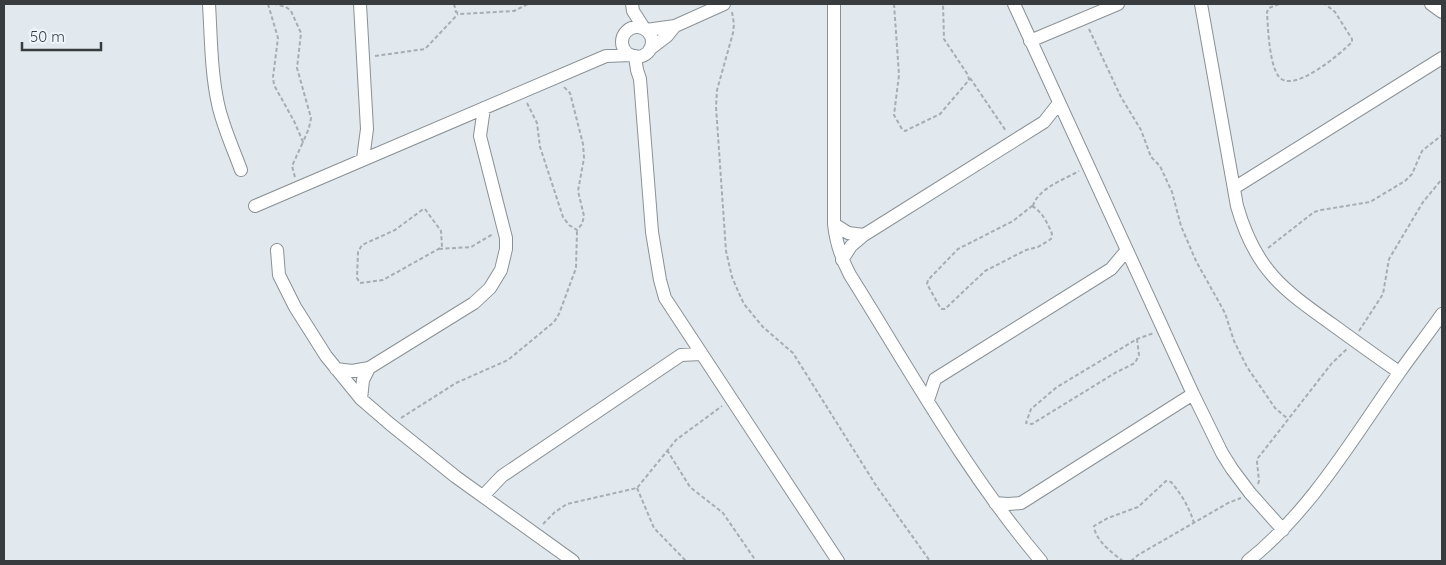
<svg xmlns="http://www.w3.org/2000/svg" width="1446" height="565" viewBox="0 0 1446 565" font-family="Quicksand,sans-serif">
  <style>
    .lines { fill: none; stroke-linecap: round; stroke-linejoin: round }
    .minor-casing { stroke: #8a9195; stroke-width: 14 }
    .path { stroke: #a7adb1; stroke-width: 2; stroke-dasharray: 4 2.5; stroke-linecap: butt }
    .minor { stroke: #fff; stroke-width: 12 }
  </style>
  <rect width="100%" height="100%" fill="#e1e9ee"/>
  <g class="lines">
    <defs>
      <path id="minor" d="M209 4C211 37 211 72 218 104 223 127 233 148 241 170
        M360 4 367 129 363 159
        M632 4 633 11 644 28
        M834 4V224C836 243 841 258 850 275 911 372 967 474 1041 561
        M1014 4 1193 394 1222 453 1232 469 1250 493 1283 530
        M1201 4 1237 206C1255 269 1282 289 1333 325 1355 341 1377 357 1399 372
        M1431 4 1442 12
        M622 42a15 15 0 1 1 30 0a15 15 0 1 1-30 0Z
        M646 30 675 26 724 4
        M1030 41 1118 4
        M650 49 667 36 675 26
        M635 56 637 70 640 79 652 232 660 280 665 298 838 561
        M1234 188 1442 58
        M255 206 606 56 631 55
        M834 224 848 233 864 235
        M277 250 279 275 295 307 326 356 361 399 390 424 456 477 573 561
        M842 260 851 246 864 235 1044 122 1059 103
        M336 369 352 371 369 368 474 303 490 288 501 270 506 249V238L480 136 484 108
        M361 399 363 380 369 368
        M928 400 935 379 1111 269 1127 250
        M483 496 502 476 681 355 701 354
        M995 503 1008 504 1021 503 1193 394
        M1248 561C1311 511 1353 438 1399 373 1413 353 1428 334 1442 314"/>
    </defs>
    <use href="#minor" class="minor-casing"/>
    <path class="path" d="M268 4 278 38 273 77 274 85 294 121 303 142 309 128 311 118 297 68 301 33 291 11 286 7 275 4
      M454 4 456 12 460 14 514 11 528 4
      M894 4 899 75 894 115 902 129 905 131 940 114 969 80 968 75 944 39 943 4
      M1279 4 1269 8 1267 12C1268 28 1269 64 1279 77 1294 94 1341 53 1352 42V39L1335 12 1325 4
      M732 12 734 24 733 33 717 90 716 107 726 251 732 277 738 291 744 304 763 327 793 353 877 487 930 561
      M1089 29 1121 97 1141 130 1151 157 1160 166 1172 192 1181 226 1196 261 1225 313 1234 341 1247 367 1275 408 1288 419
      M375 56 425 49 458 14
      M970 78 1006 131
      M527 103 537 123 540 147 563 217 569 225 577 230 582 224 584 216 578 191 584 158 583 144 570 93 563 86
      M295 177 292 166 303 142
      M1032 206C1042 211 1048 224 1052 234L1051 239 1038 247 1026 250 985 271 945 309H941L927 284 928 280 958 249 1013 221Z
      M1033 206C1037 189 1065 179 1079 171
      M425 209 441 231 442 247 383 280 360 283 357 278 358 252 362 245 395 230 422 210Z
      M1268 248 1314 212 1321 210 1370 202 1405 181 1412 174 1422 151 1442 135
      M439 249 471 247 493 234
      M1359 331 1383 294 1389 259 1423 202 1442 179
      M1137 339 1139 355 1135 363 1115 373 1032 424 1026 423 1031 409 1057 387 1137 339 1154 333
      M401 418 456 383 508 360 554 322 559 314 576 268 577 231
      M667 450 690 487 723 513 756 561
      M1258 484 1259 481 1257 462 1258 458 1332 363 1347 349
      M637 488 654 528 686 561
      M543 524 555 512 567 504 637 488 676 440 722 406
      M1123 561C1112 553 1095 540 1094 526L1108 518 1138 507 1166 481 1171 482C1182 495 1189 507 1194 523
      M1131 561 1138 555 1228 503 1241 498"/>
    <use href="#minor" class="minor"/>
  </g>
  <rect width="1446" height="565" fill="none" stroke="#393c3e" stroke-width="10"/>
  <path d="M22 42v8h79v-8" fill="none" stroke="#393c3e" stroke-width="2.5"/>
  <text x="30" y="42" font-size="15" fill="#393c3e" stroke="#eef6fb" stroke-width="4" paint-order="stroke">50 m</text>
</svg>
